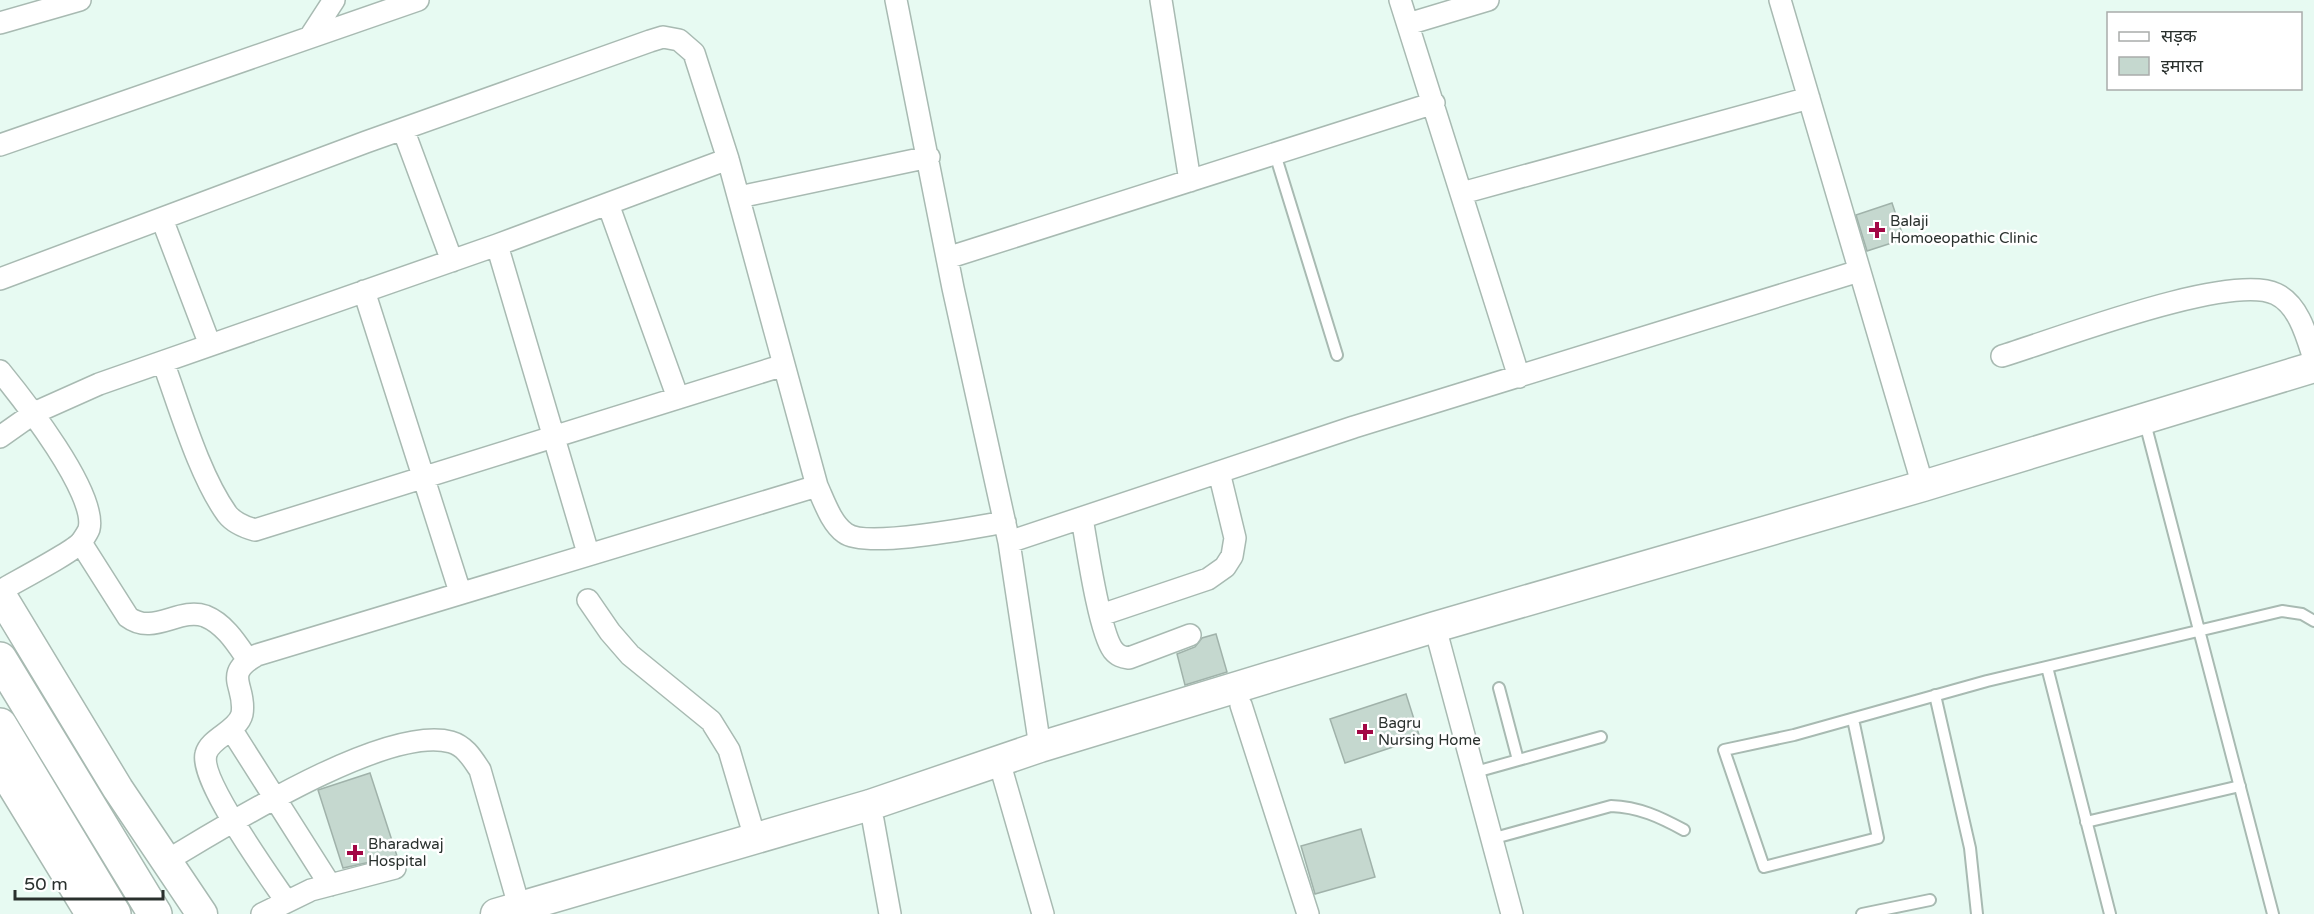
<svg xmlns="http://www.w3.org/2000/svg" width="2314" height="914" viewBox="0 0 2314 914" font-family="'Varela Round','Noto Sans Devanagari',sans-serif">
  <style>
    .building { fill: #c5d8cf; stroke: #a0b2aa; stroke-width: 1.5 }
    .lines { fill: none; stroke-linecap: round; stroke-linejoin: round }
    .lane-casing { stroke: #a8bab2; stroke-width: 14 }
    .street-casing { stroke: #a8bab2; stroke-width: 24 }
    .secondary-casing { stroke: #a8bab2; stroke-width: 33 }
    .highway-casing { stroke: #a8bab2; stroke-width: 36 }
    .lane { stroke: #fff; stroke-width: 10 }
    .street { stroke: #fff; stroke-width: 21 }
    .secondary { stroke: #fff; stroke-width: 30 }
    .highway { stroke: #fff; stroke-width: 33 }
    .poi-dot { fill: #a20845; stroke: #fff; stroke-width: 2 }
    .labels { text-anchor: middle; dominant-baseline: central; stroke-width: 5; stroke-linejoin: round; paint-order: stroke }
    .poi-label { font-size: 15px; fill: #29302d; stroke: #fff; text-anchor: start }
  </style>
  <rect width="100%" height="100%" fill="#e7faf2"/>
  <path class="building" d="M1892 203 1904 239 1867 251 1856 215Z
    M1216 634 1227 672 1185 685 1177 654 1195 647 1202 638Z
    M1406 694 1420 738 1345 763 1330 719Z
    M370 773 397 856 343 868 318 790Z
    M1361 829 1375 877 1315 894 1301 846Z"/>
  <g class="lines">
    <defs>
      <path id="lane" d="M1275 154 1337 355
        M2144 419 2273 914
        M2047 667 2110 914
        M1499 688 1518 760
        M1935 695 1970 848 1977 914
        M1853 719 1878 838 1764 867 1724 750 1794 735 1987 681 2282 611 2302 614 2314 621
        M1472 773 1601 737
        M2086 822 2240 786
        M1491 839 1611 806C1639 807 1660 817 1684 830
        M1862 914 1930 900"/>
      <path id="street" d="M896 0 953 288 1009 542 1040 747
        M1161 0 1190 181
        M1400 0 1519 377
        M1780 0 1923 486
        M0 23 80 0
        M1408 24 1488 0
        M310 37 334 0
        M403 129 452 261
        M0 145 418 0
        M1462 193 1809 98
        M739 197 929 157
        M608 204 678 398
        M162 219 210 345
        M497 245 588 553
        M947 258 1434 103
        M0 279 366 142 650 41 663 37 679 40 694 53 728 159 817 486 257 655C221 675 247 686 242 714 238 731 210 738 206 754 199 779 269 876 286 901
        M364 291 460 592
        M2002 356C2055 340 2230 272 2276 294 2299 305 2307 337 2314 359
        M163 362C180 408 199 475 227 514 234 523 244 527 255 530L784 365
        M0 371C22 398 98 494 89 529 88 532 84 538 82 541 75 551 15 582 0 591
        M0 437 34 413 99 384 497 245 728 159
        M817 486C824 501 831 523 845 533 866 549 975 527 1005 522
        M1082 518C1087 546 1099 631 1113 650 1118 656 1122 657 1129 658L1190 635
        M1009 542 1354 427 1859 271
        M81 543 128 617C153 636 179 607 205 616 225 624 237 644 248 660
        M588 600 610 632 630 655 711 721 729 750 755 838
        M1101 615 1208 579 1225 567 1232 556 1235 538 1219 472
        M1435 627 1512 914
        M1241 705 1308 914
        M231 729 330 885
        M999 761 1043 914
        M873 820 890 914
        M166 861C224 827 386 724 451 742 465 746 472 758 480 770L519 906
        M262 914 311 890 395 868"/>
      <path id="secondary" d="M0 594 118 789 202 914
        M0 765 91 914
        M496 914 870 805 1040 747 1435 627 1923 486 2314 367"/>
      <path id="highway" d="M0 659 155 914
        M0 725 114 914"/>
    </defs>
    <use href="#lane" class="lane-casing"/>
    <use href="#street" class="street-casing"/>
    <use href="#secondary" class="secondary-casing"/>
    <use href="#highway" class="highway-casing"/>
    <use href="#lane" class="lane"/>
    <use href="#street" class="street"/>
    <use href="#secondary" class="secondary"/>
    <use href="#highway" class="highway"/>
  </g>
  <g class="poi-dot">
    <path d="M1874 221h6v6h6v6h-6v6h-6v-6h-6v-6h6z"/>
    <path d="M1362 723h6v6h6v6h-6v6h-6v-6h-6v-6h6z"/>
    <path d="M352 844h6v6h6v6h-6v6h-6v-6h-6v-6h6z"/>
  </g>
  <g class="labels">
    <g class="poi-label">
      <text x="1890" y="221">Balaji<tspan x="1890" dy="17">Homoeopathic Clinic</tspan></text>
      <text x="1378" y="723">Bagru<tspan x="1378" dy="17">Nursing Home</tspan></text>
      <text x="368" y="844">Bharadwaj<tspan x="368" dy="17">Hospital</tspan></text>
    </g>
  </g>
  <rect x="2107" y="12" width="195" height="78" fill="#ffffff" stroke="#a9acab" stroke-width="1.5"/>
  <rect x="2119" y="32" width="30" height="9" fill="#ffffff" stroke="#a9acab" stroke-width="1.5"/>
  <text x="2161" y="42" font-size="18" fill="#29302d">सड़क</text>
  <rect x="2119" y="57" width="30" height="18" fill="#c5d8cf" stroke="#a9acab" stroke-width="1.5"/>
  <text x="2161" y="72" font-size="18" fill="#29302d">इमारत</text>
  <path d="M15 890v9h148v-9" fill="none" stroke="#29302d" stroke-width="3"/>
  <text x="24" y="890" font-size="18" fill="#29302d" stroke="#ffffff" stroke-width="4.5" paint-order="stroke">50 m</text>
</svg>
